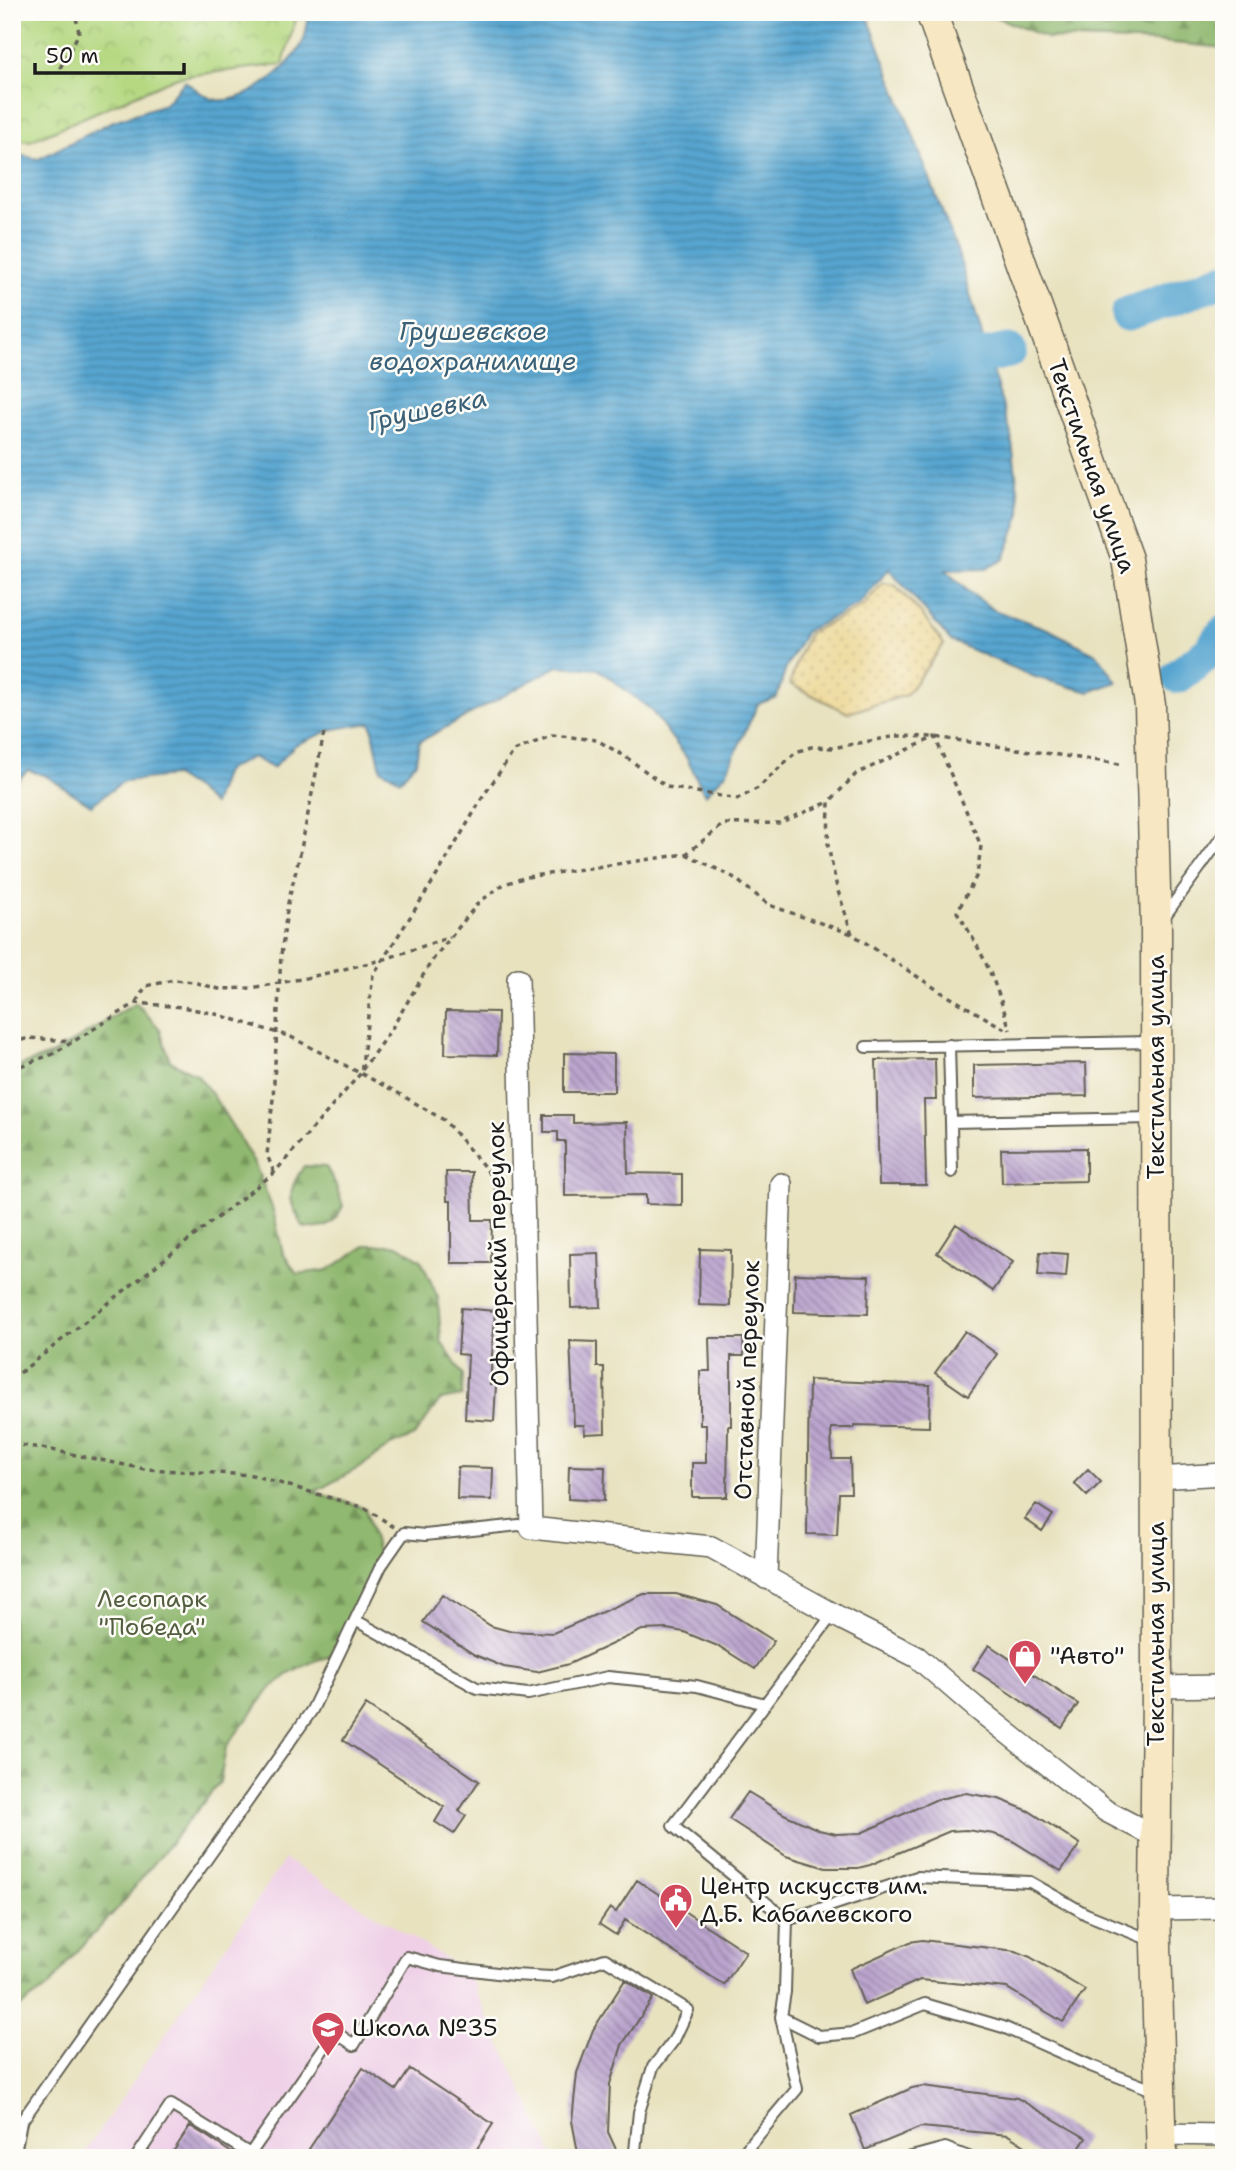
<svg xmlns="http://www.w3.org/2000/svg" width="1236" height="2170" viewBox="0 0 1236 2170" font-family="'Shantell Sans',sans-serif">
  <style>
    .built { fill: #efd0e7 }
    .forest { fill: url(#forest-firs); stroke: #566a46; stroke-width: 2 }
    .sand { fill: url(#sand-dots); stroke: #857b5d; stroke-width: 2 }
    .park { fill: url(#park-crowns); stroke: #687a4e; stroke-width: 2 }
    .water { fill: url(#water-rules); stroke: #396076; stroke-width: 2 }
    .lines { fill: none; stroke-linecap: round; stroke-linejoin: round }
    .river { stroke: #56a5d0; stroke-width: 35 }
    .building { fill: url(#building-back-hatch) }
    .service-casing { stroke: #636155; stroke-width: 14 }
    .minor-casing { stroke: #636155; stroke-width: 24 }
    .secondary-casing { stroke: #636155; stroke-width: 33 }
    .path { stroke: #636155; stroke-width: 3.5; stroke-dasharray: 5 5; stroke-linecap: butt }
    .service { stroke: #fff; stroke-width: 10 }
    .minor { stroke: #fff; stroke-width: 21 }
    .secondary { stroke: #f7e8c3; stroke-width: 30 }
    .labels { text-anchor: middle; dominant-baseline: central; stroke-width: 5; stroke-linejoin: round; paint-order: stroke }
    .street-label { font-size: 24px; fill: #1c1c1c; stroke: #fdfcf7 }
    .park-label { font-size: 24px; fill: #525e3f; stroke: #fdfcf7 }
    .poi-label { font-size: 24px; fill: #1c1c1c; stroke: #fdfcf7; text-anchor: start }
    .water-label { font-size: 26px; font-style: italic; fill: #396076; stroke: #fdfcf7 }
  </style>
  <defs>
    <pattern id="forest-firs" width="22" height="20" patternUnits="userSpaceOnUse" patternTransform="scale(1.75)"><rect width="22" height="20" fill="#90b86f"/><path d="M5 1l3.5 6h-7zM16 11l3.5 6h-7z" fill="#75955a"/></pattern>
    <pattern id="sand-dots" width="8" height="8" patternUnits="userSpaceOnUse" patternTransform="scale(1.75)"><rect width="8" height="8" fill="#eeda9e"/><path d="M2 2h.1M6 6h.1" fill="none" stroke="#ccba88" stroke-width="1.8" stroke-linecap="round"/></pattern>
    <pattern id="park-crowns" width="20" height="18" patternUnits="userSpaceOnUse" patternTransform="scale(1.75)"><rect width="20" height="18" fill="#b5d881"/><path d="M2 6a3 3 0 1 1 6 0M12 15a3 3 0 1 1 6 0" fill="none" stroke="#9bb96f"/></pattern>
    <pattern id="water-rules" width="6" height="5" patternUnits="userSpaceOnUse" patternTransform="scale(1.75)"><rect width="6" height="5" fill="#56a5d0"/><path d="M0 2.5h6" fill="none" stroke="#4686a8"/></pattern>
    <pattern id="building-back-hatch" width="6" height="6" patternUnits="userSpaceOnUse" patternTransform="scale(1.75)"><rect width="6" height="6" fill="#bba4ce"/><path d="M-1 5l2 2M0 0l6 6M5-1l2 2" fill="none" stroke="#9785a6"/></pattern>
  </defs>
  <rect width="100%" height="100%" fill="#fdfcf7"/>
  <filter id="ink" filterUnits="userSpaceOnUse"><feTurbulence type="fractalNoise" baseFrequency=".0143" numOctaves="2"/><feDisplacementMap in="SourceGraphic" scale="14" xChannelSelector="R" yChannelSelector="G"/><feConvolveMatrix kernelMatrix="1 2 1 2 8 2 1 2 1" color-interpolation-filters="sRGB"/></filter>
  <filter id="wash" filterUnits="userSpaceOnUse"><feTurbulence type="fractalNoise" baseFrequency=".00686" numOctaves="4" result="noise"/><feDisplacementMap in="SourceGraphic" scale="28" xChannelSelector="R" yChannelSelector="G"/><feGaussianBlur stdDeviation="1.57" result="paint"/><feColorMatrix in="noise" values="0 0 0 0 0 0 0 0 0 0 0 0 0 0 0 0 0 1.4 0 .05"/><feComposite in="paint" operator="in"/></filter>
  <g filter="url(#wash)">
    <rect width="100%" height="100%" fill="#e8e2bf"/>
    <path class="built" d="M285 1859 466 1971 554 2158H81Z"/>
    <path class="forest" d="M984 12H1224V48L1163 42 1047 38Z
      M136 1003 160 1029 170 1061 197 1075 214 1097 239 1137 256 1167 273 1210 283 1253 297 1274 328 1270 367 1245H398L421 1260 438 1298 441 1341 463 1375 462 1396 440 1400 414 1436 390 1446 359 1468 314 1492 365 1508 381 1566 339 1654 314 1661 289 1674 271 1688 226 1747 220 1782 116 1910 70 1959 49 1987 12 2012V1069L53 1054Z
      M304 1166 326 1167 335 1183 343 1206C333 1226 325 1231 303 1227 288 1200 286 1192 304 1166Z"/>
    <path class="sand" d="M883 583 895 585 919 611 944 644 906 695 848 713 790 684 800 653 809 633 862 607Z"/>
    <path class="park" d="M12 12H298L283 64 177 77 30 141 12 139Z"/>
    <path class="water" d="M309 12H866L957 250 1011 434 1021 514 1004 559 986 569 945 570 969 592 994 610 1050 630 1098 655 1117 682 1089 692 1035 677 951 641 889 569 858 605 806 631 786 668 777 697 758 704 726 773 705 795 686 757 650 709 598 669 558 666 419 742 416 762 400 780 381 769 371 723 334 729 295 745 273 768 252 757 225 771 213 805 196 790 174 776 124 781 91 805 46 776 28 770 12 786V154L39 159 111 122 165 104 185 81C193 87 204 97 213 99 243 108 294 66 304 39 307 31 307 21 309 12Z"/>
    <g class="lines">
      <path class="river" d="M1128 314 1224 280
        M942 364 1009 351
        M1178 676 1210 652 1224 633"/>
    </g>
    <g id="blocks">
      <path class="building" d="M446 1011 498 1012 497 1055 445 1054Z
        M564 1053 614 1054V1092H564Z
        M935 1059 936 1100H924L926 1185H879L876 1060Z
        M1086 1063 1087 1096 974 1098V1065Z
        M544 1115H573V1123L627 1122 628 1173 682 1174V1205L646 1204V1195L565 1196V1141H558V1132H544Z
        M1086 1148V1181L1002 1183 1001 1149Z
        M446 1172H472L473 1220H492L491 1263H451V1201H447Z
        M956 1224 1013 1262 993 1291 937 1253Z
        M700 1249 731 1250 730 1306 699 1305Z
        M1040 1252 1068 1254 1066 1277 1038 1275Z
        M599 1253 601 1307 571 1308 570 1254Z
        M795 1274 869 1276 868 1314 794 1312Z
        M461 1308 495 1311 490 1385H496L494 1421 465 1419 468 1355 458 1354Z
        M965 1331 997 1354 968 1396 935 1373Z
        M709 1338H743L744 1356H731V1426H728L727 1497H692V1463H706V1425H700V1371H710Z
        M570 1341 597 1342V1367H604L605 1433 585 1434 584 1425H574Z
        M809 1380 930 1385 929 1427 854 1425V1428H831L832 1459H850L851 1493H839L837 1535 807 1534Z
        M569 1466 605 1467 604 1501 568 1499Z
        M458 1467 493 1468 492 1500 457 1499Z
        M1088 1469 1101 1482 1087 1496 1074 1483Z
        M1036 1504 1053 1515 1042 1531 1025 1519Z
        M644 1594H676L717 1605 774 1641 755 1669 720 1647 684 1632 667 1629 642 1630 569 1664 537 1672 504 1667 475 1655 423 1622 442 1595 491 1626 509 1631 553 1633Z
        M989 1645 1078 1704 1062 1728 973 1669Z
        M366 1705 479 1781 459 1811 466 1816 454 1834 435 1822 444 1807 343 1740Z
        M748 1792 784 1814 819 1830 836 1834 861 1833 935 1800 966 1793 999 1799 1029 1811 1080 1844 1061 1871 1011 1840 994 1834 966 1830 950 1831 870 1865 858 1868H826L786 1856 729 1819Z
        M637 1880 746 1952 724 1985 625 1920 616 1935 599 1924 610 1908 616 1912Z
        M922 1940 1016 1951 1030 1957 1085 1990 1063 2022 1007 1988 920 1980 864 2005 850 1969 910 1942Z
        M625 1980 653 1998 622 2045 610 2084 608 2132 620 2158H579L572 2121 577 2073 593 2030Z
        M363 2068 396 2090 410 2069 493 2124 471 2158H303Z
        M923 2086 1017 2098 1086 2138 1073 2158H1044L1008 2135 921 2127 865 2150 851 2115 912 2088Z
        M190 2126 208 2137 239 2158H169Z"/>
    </g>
  </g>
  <g filter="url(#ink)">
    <use href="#blocks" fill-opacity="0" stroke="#636155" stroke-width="2"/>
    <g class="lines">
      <defs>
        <path id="service" d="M1164 917 1224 834
          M949 1045 951 1122 1153 1118
          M866 1047 1153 1042
          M951 1122 952 1172
          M355 1620 477 1688 528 1694 608 1677 697 1686 765 1704
          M787 1920 917 1877 1030 1882 1086 1914 1153 1941
          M781 2017 819 2036 854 2033 925 2004 1003 2027 1091 2066 1158 2092
          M14 2158 21 2122 312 1710 381 1566 404 1533 425 1535 519 1525 531 1528
          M136 2158 171 2105 250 2154 335 2032 354 2045 407 1957 440 1966 513 1975 552 1977 605 1959 688 2010 674 2040 653 2067 639 2112 635 2151 639 2158
          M739 2158 797 2089 781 2017 785 1992 787 1920 673 1826 833 1614
          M908 2158 945 2148 971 2158"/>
        <path id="minor" d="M518 979 531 1528 711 1547 844 1620 917 1657 975 1707 1106 1811 1154 1836
          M1157 1478 1224 1474
          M766 1578 781 1184
          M1157 1687 1224 1686
          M1155 1909 1224 1908
          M1161 2134 1224 2135"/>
        <path id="secondary" d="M931 12 1127 559 1150 705 1156 927 1157 1687 1155 1909 1162 2158"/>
      </defs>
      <use href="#service" class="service-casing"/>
      <use href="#minor" class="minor-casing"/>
      <use href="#secondary" class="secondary-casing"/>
      <path class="path" d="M60 68 79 33 75 12
        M686 854 733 877 769 905 852 934
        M136 1002 146 986 174 980 194 982 219 989 251 988 306 978 382 960 450 937
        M1005 1029 941 992 852 934 837 888 828 846 829 802 856 774 935 737 981 846 977 875 957 912C984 954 996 982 1010 1030
        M12 1043 29 1038 72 1041
        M12 1069 53 1054 136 1003 182 1007 216 1014 291 1037 398 1093 444 1120 487 1170 502 1203
        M362 1070 392 1028 431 962 478 903 504 884 527 877 686 854 724 824 779 823 829 802
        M274 1172 267 1155 273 1099 281 955 288 903 300 854 324 733
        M12 1379 274 1173 361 1073 373 975 439 872 484 795 514 751 553 735 597 740 626 757 667 787 738 799 758 788 796 752 811 747 832 748 897 736 935 737 1120 764
        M12 1444 42 1448 145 1469 252 1475 365 1508 394 1527"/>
      <use href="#service" class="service"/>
      <use href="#minor" class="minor"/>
      <use href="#secondary" class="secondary"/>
    </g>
  </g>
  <defs>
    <symbol id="shop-pin" viewBox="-11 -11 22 30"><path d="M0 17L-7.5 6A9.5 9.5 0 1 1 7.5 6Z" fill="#d1495b" stroke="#fdfcf7"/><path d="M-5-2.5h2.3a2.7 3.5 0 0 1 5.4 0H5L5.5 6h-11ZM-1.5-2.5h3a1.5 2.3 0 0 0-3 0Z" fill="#fff"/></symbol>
    <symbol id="civic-pin" viewBox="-11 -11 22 30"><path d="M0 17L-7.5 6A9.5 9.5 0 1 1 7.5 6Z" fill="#d1495b" stroke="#fdfcf7"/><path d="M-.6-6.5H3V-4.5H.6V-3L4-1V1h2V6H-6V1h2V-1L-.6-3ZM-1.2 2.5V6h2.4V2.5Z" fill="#fff"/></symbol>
    <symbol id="school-pin" viewBox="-11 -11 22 30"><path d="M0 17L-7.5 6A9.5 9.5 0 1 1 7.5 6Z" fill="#d1495b" stroke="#fdfcf7"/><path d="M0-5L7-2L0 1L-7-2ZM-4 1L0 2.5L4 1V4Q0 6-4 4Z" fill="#fff"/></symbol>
  </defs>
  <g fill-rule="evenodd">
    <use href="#shop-pin" x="1006" y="1637" width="38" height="52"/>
    <use href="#civic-pin" x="657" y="1881" width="38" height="52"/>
    <use href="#school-pin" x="309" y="2009" width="38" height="52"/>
  </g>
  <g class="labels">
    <g class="street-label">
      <text transform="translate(1092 466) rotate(71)">Текстильная улица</text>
      <text transform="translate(1156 1067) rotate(-90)">Текстильная улица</text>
      <text transform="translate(498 1254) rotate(-91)">Офицерский переулок</text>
      <text transform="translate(747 1380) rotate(-88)">Отставной переулок</text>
      <text transform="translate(1156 1634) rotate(-90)">Текстильная улица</text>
    </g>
    <g class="park-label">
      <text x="152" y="1599">Лесопарк<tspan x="152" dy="28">"Победа"</tspan></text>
    </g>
    <g class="poi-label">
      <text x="1050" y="1656">"Авто"</text>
      <text x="700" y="1886">Центр искусств им.<tspan x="700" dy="28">Д.Б. Кабалевского</tspan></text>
      <text x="352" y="2028">Школа №35</text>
    </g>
    <g class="water-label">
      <text x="473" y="330">Грушевское<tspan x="473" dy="30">водохранилище</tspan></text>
      <text transform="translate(427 409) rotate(-12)">Грушевка</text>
    </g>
  </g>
  <rect width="1236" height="2170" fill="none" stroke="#fdfcf7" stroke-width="42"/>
  <path d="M35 63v10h149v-10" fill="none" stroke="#1c1c1c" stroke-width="3.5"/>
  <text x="46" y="63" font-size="21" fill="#1c1c1c" stroke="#fdfcf7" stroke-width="5" paint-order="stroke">50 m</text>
</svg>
